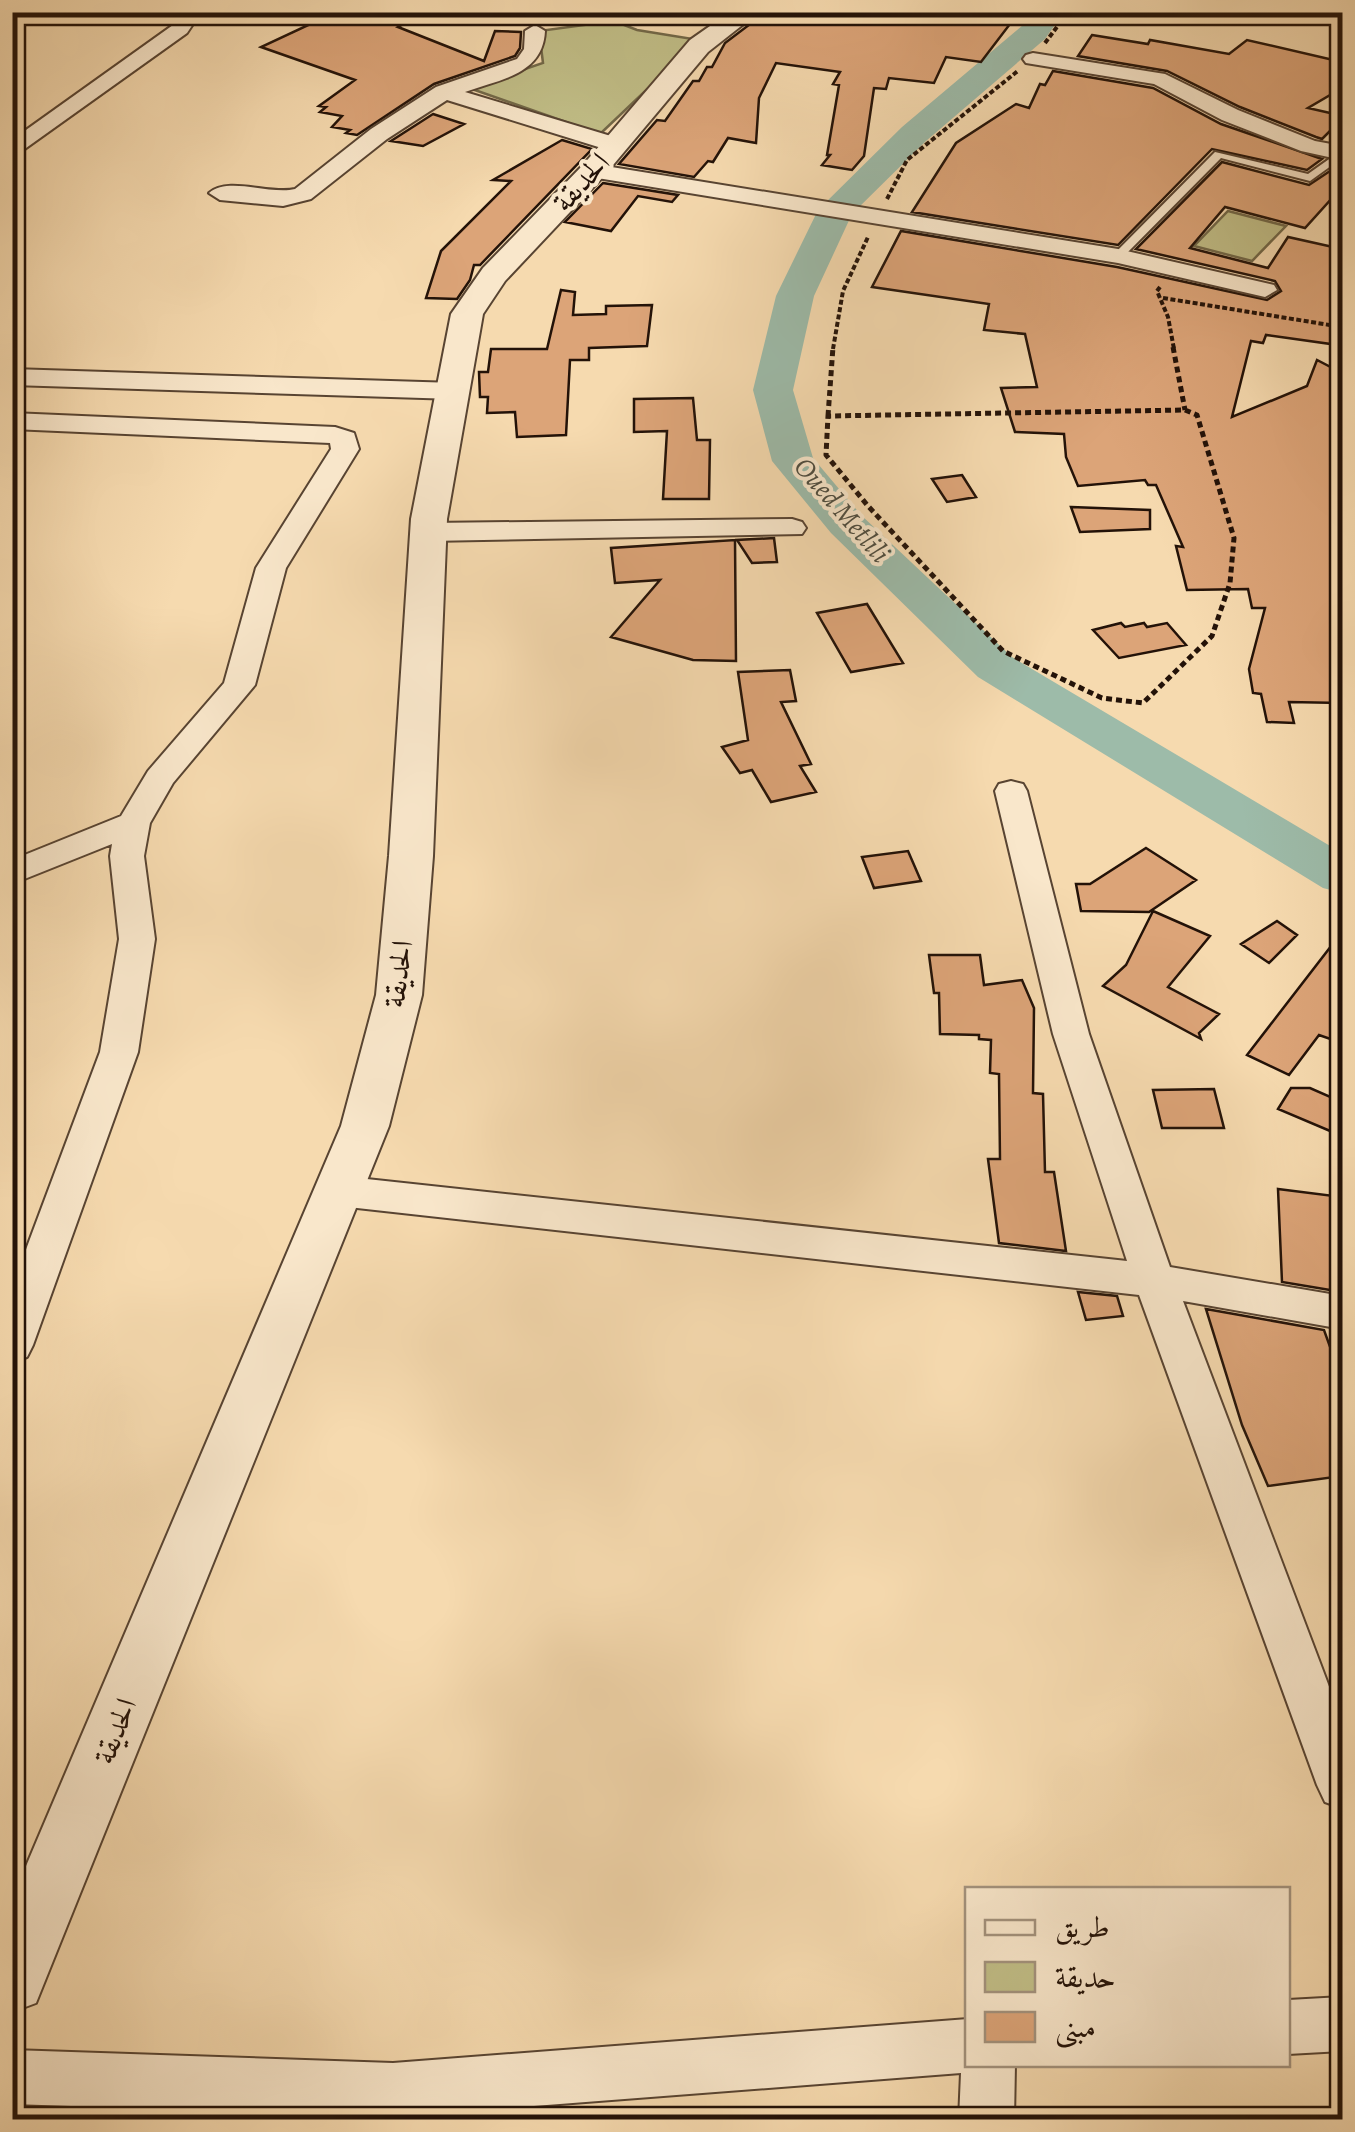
<svg xmlns="http://www.w3.org/2000/svg" width="1355" height="2132" viewBox="0 0 1355 2132" font-family="Alegreya,Amiri,serif">
  <style>
    .green { fill: #c1be87; stroke: #726848; stroke-width: 2.5 }
    .lines { fill: none; stroke-linecap: round; stroke-linejoin: round }
    .river { fill: #9dbba9; fill-rule: evenodd }
    .building { fill: #dca478; stroke: #231208; stroke-width: 2.5 }
    .service-casing { stroke: #584432; stroke-width: 4 }
    .minor-casing { stroke: #584432; stroke-width: 4 }
    .tertiary-casing { stroke: #584432; stroke-width: 4 }
    .path-far1 { stroke: #231208; stroke-width: 4; stroke-dasharray: 5 2.5; stroke-linecap: butt }
    .path { stroke: #231208; stroke-width: 5; stroke-dasharray: 6 4; stroke-linecap: butt }
    .service { fill: #f9e7cb; fill-rule: evenodd }
    .minor { fill: #f9e7cb; fill-rule: evenodd }
    .tertiary { fill: #f9e7cb; fill-rule: evenodd }
    .labels { text-anchor: middle; dominant-baseline: central; stroke-width: 8; stroke-linejoin: round; paint-order: stroke }
    .far-water-label { font-size: 28px; font-style: italic; fill: #4e4d40; stroke: #f9e7cb }
    .street-label { font-size: 30px; fill: #231208; stroke: #f9e7cb }
  </style>
  <rect width="100%" height="100%" fill="#f6daaf"/>
  <filter id="stains"><feTurbulence type="fractalNoise" baseFrequency=".002" numOctaves="4"/><feColorMatrix values="0 0 0 0 .2 0 0 0 0 .09 0 0 0 0 .02 0 0 0 .5 -.17"/></filter>
  <radialGradient id="worn" r=".72"><stop offset=".6" stop-color="#630" stop-opacity="0"/><stop offset="1" stop-color="#630" stop-opacity=".3"/></radialGradient>
  <path class="green" d="M614 21 637 30 699 40 600 134 469 88 543 63 539 31Z
    M1228 211 1286 226 1252 261 1194 246Z"/>
  <g class="lines">
    <path class="river" d="M1033 12H1064L1045 39 926 141 852 214 814 296 793 390 813 458 861 515 1012 657 1342 853V893L1323 888 978 677 831 533 772 461 753 390 776 296 818 210 902 127 1023 25Z"/>
  </g>
  <path class="building" d="M336 12H427L398 27 484 61 495 31 521 32 520 48 515 56 434 84 357 135 346 133 350 130 332 127 342 116 320 112 326 107 319 106 355 80 261 47Z
    M775 12H926L1010 24 981 62 946 57 934 83 889 78 886 89 874 88 864 156 852 170 822 165 830 155H827L839 85 833 84 840 72 776 63 759 98 756 143 728 138 713 162 708 161 694 177 619 164 657 120 665 121 693 81H699L707 67H712L725 43 758 18Z
    M1092 35 1148 44 1150 40 1229 54 1247 40 1342 62V88L1308 108 1339 115 1334 120 1340 121 1322 139 1316 137 1240 107 1167 71 1078 56Z
    M1053 71 1153 88 1221 124 1322 159 1307 170 1212 149 1118 245 912 212 956 143 1016 104 1029 108 1040 84 1045 85Z
    M433 114 464 124 423 146 391 141Z
    M562 140 592 149 480 265H474L470 280 457 299 426 298 441 251 511 181 493 180Z
    M1222 162 1309 185 1342 163V187L1305 228 1225 207 1190 248 1268 268 1288 237 1342 249V332L1338 345 1266 335 1263 343 1251 341 1232 417 1307 386 1317 360 1342 373V660H1331L1342 703 1289 702 1294 723 1267 722 1261 694 1253 693 1249 669 1265 608H1252L1248 589 1187 590 1176 546 1183 547 1156 485H1148L1145 480 1078 486 1066 457 1064 434 1015 432 1001 388 1037 387 1025 334 984 330 989 304 872 287 901 231 1117 267 1267 300 1281 291 1275 281 1136 249Z
    M603 183 678 195 672 202 638 196 611 231 565 222Z
    M561 290 575 292 573 315 606 314V306L652 305 647 346 589 348V360H570L566 435 517 437 515 412 487 413 488 397H480L479 372H488L491 349H547Z
    M693 398 697 440H710L709 499H663L667 431 634 432V399Z
    M962 475 976 497 947 502 932 479Z
    M1071 507 1150 510V529L1080 532Z
    M774 538 777 562 752 563 737 540Z
    M735 540 736 661 693 660 611 637 660 580 615 583 611 548Z
    M867 604 903 663 851 672 817 613Z
    M1121 623 1125 627 1144 623 1147 627 1167 623 1186 645 1119 658 1093 630Z
    M790 670 796 701 781 702 811 764 800 766 816 792 771 802 752 770 740 773 722 747 748 740 738 672Z
    M1146 848 1196 880 1149 912 1081 911 1076 884H1090Z
    M908 851 921 881 874 888 862 857Z
    M1153 911 1210 936 1168 987 1219 1014 1199 1033 1201 1039 1103 986 1126 965Z
    M1277 921 1297 935 1269 963 1241 944Z
    M1342 932V1043L1319 1035 1289 1075 1247 1055Z
    M929 955H980L984 985 1022 980 1034 1008 1033 1093 1043 1094 1045 1172H1054L1066 1251 999 1243 988 1159H1000L999 1074 990 1073 991 1040 979 1039V1035L940 1034 939 993H934Z
    M1291 1088H1310L1342 1102V1136L1278 1109Z
    M1214 1089 1224 1128H1162L1153 1090Z
    M1278 1189 1342 1197V1292L1282 1282Z
    M1078 1292 1117 1296 1123 1316 1086 1320Z
    M1206 1309 1324 1330 1342 1380V1476L1268 1486 1242 1425Z"/>
  <g class="lines">
    <defs>
      <path id="service" d="M1342 150V158L1310 181 1221 158 1122 258 1112 256 1215 152 1308 174Z"/>
      <path id="minor" d="M181 12H201L187 33 12 158V140L173 25Z
        M535 25 545 31C543 75 500 79 465 92L624 140 627 145 624 150H608L447 100 387 139 311 199 283 206 220 200 209 193C228 176 270 195 295 189L371 129 436 87 517 59 524 49 525 31Z
        M1033 53 1165 74 1238 110 1315 141 1342 146V160L1301 151 1222 120 1154 84 1026 63 1023 59 1026 55Z
        M593 164 1118 249 1274 285 1277 290 1265 297 1118 263 585 176 582 171 585 166Z
        M12 369 455 383 468 391 455 399 12 385Z
        M12 413 335 427 354 433 359 449 286 568 255 685 173 783 150 823 144 856 155 939 138 1052 33 1345 27 1357 12 1362V1287L100 1052 119 939 110 856 112 844 12 884V860L121 816 148 771 224 683 256 568 331 449 330 443 12 429Z
        M792 519 802 522 806 528 802 534 429 541 419 538 415 532 419 526 429 523Z
        M1011 781 1023 784 1027 791 1089 1034 1170 1267 1342 1296V1329L1183 1301 1342 1721V1808L1325 1802 1317 1785 1139 1295 339 1206 325 1202 319 1191 325 1180 339 1176 1127 1261 1053 1034 995 791 999 784Z
        M1342 1997V2051L1288 2054V2000Z
        M968 2019V2064H1015L1014 2120H959L961 2073 393 2117 12 2104V2050L393 2063Z"/>
      <path id="tertiary" d="M730 12H759L708 52 603 177 505 281 483 314 447 519 433 856 422 995 389 1126 36 2003 12 2012V1899L341 1126 376 995 389 856 411 519 451 314 483 268 583 165 690 40Z"/>
    </defs>
    <use href="#service" class="service-casing"/>
    <use href="#minor" class="minor-casing"/>
    <use href="#tertiary" class="tertiary-casing"/>
    <path class="path-far1" d="M1045 43 1068 12
      M887 199 907 160 1019 70
      M1160 287 1157 291 1168 317 1174 349
      M1163 298 1342 327
      M833 349 843 291 868 237"/>
    <path class="path" d="M1173 347 1185 410
      M1185 410 1197 415 1234 538 1230 583 1212 636 1143 703 1102 698 1003 651 868 506 826 455 828 416Z
      M828 416 833 347"/>
    <use href="#service" class="service"/>
    <use href="#minor" class="minor"/>
    <use href="#tertiary" class="tertiary"/>
  </g>
  <g class="labels">
    <g class="far-water-label">
      <text transform="translate(842 510) rotate(49)">Oued Metlili</text>
    </g>
    <g class="street-label">
      <text transform="translate(581 182) rotate(-47)">الحديقة</text>
      <text transform="translate(398 974) rotate(-82)">الحديقة</text>
      <text transform="translate(115 1731) rotate(-68)">الحديقة</text>
    </g>
  </g>
  <rect width="1355" height="2132" fill="none" stroke="#f6daaf" stroke-width="50"/>
  <rect x="15" y="15" width="1325" height="2102" fill="none" stroke="#231208" stroke-width="5"/>
  <rect x="25" y="25" width="1305" height="2082" fill="none" stroke="#231208" stroke-width="2.5"/>
  <rect x="965" y="1887" width="325" height="180" fill="#f9e7cb" stroke="#a3927d" stroke-width="2.5"/>
  <rect x="985" y="1920" width="50" height="15" fill="#f9e7cb" stroke="#a3927d" stroke-width="2.5"/>
  <text x="1055" y="1937" font-size="30" fill="#231208">طريق</text>
  <rect x="985" y="1962" width="50" height="30" fill="#c1be87" stroke="#a3927d" stroke-width="2.5"/>
  <text x="1055" y="1987" font-size="30" fill="#231208">حديقة</text>
  <rect x="985" y="2012" width="50" height="30" fill="#dca478" stroke="#a3927d" stroke-width="2.5"/>
  <text x="1055" y="2037" font-size="30" fill="#231208">مبنى</text>
  <rect width="100%" height="100%" filter="url(#stains)"/>
  <rect width="100%" height="100%" fill="url(#worn)"/>
</svg>
